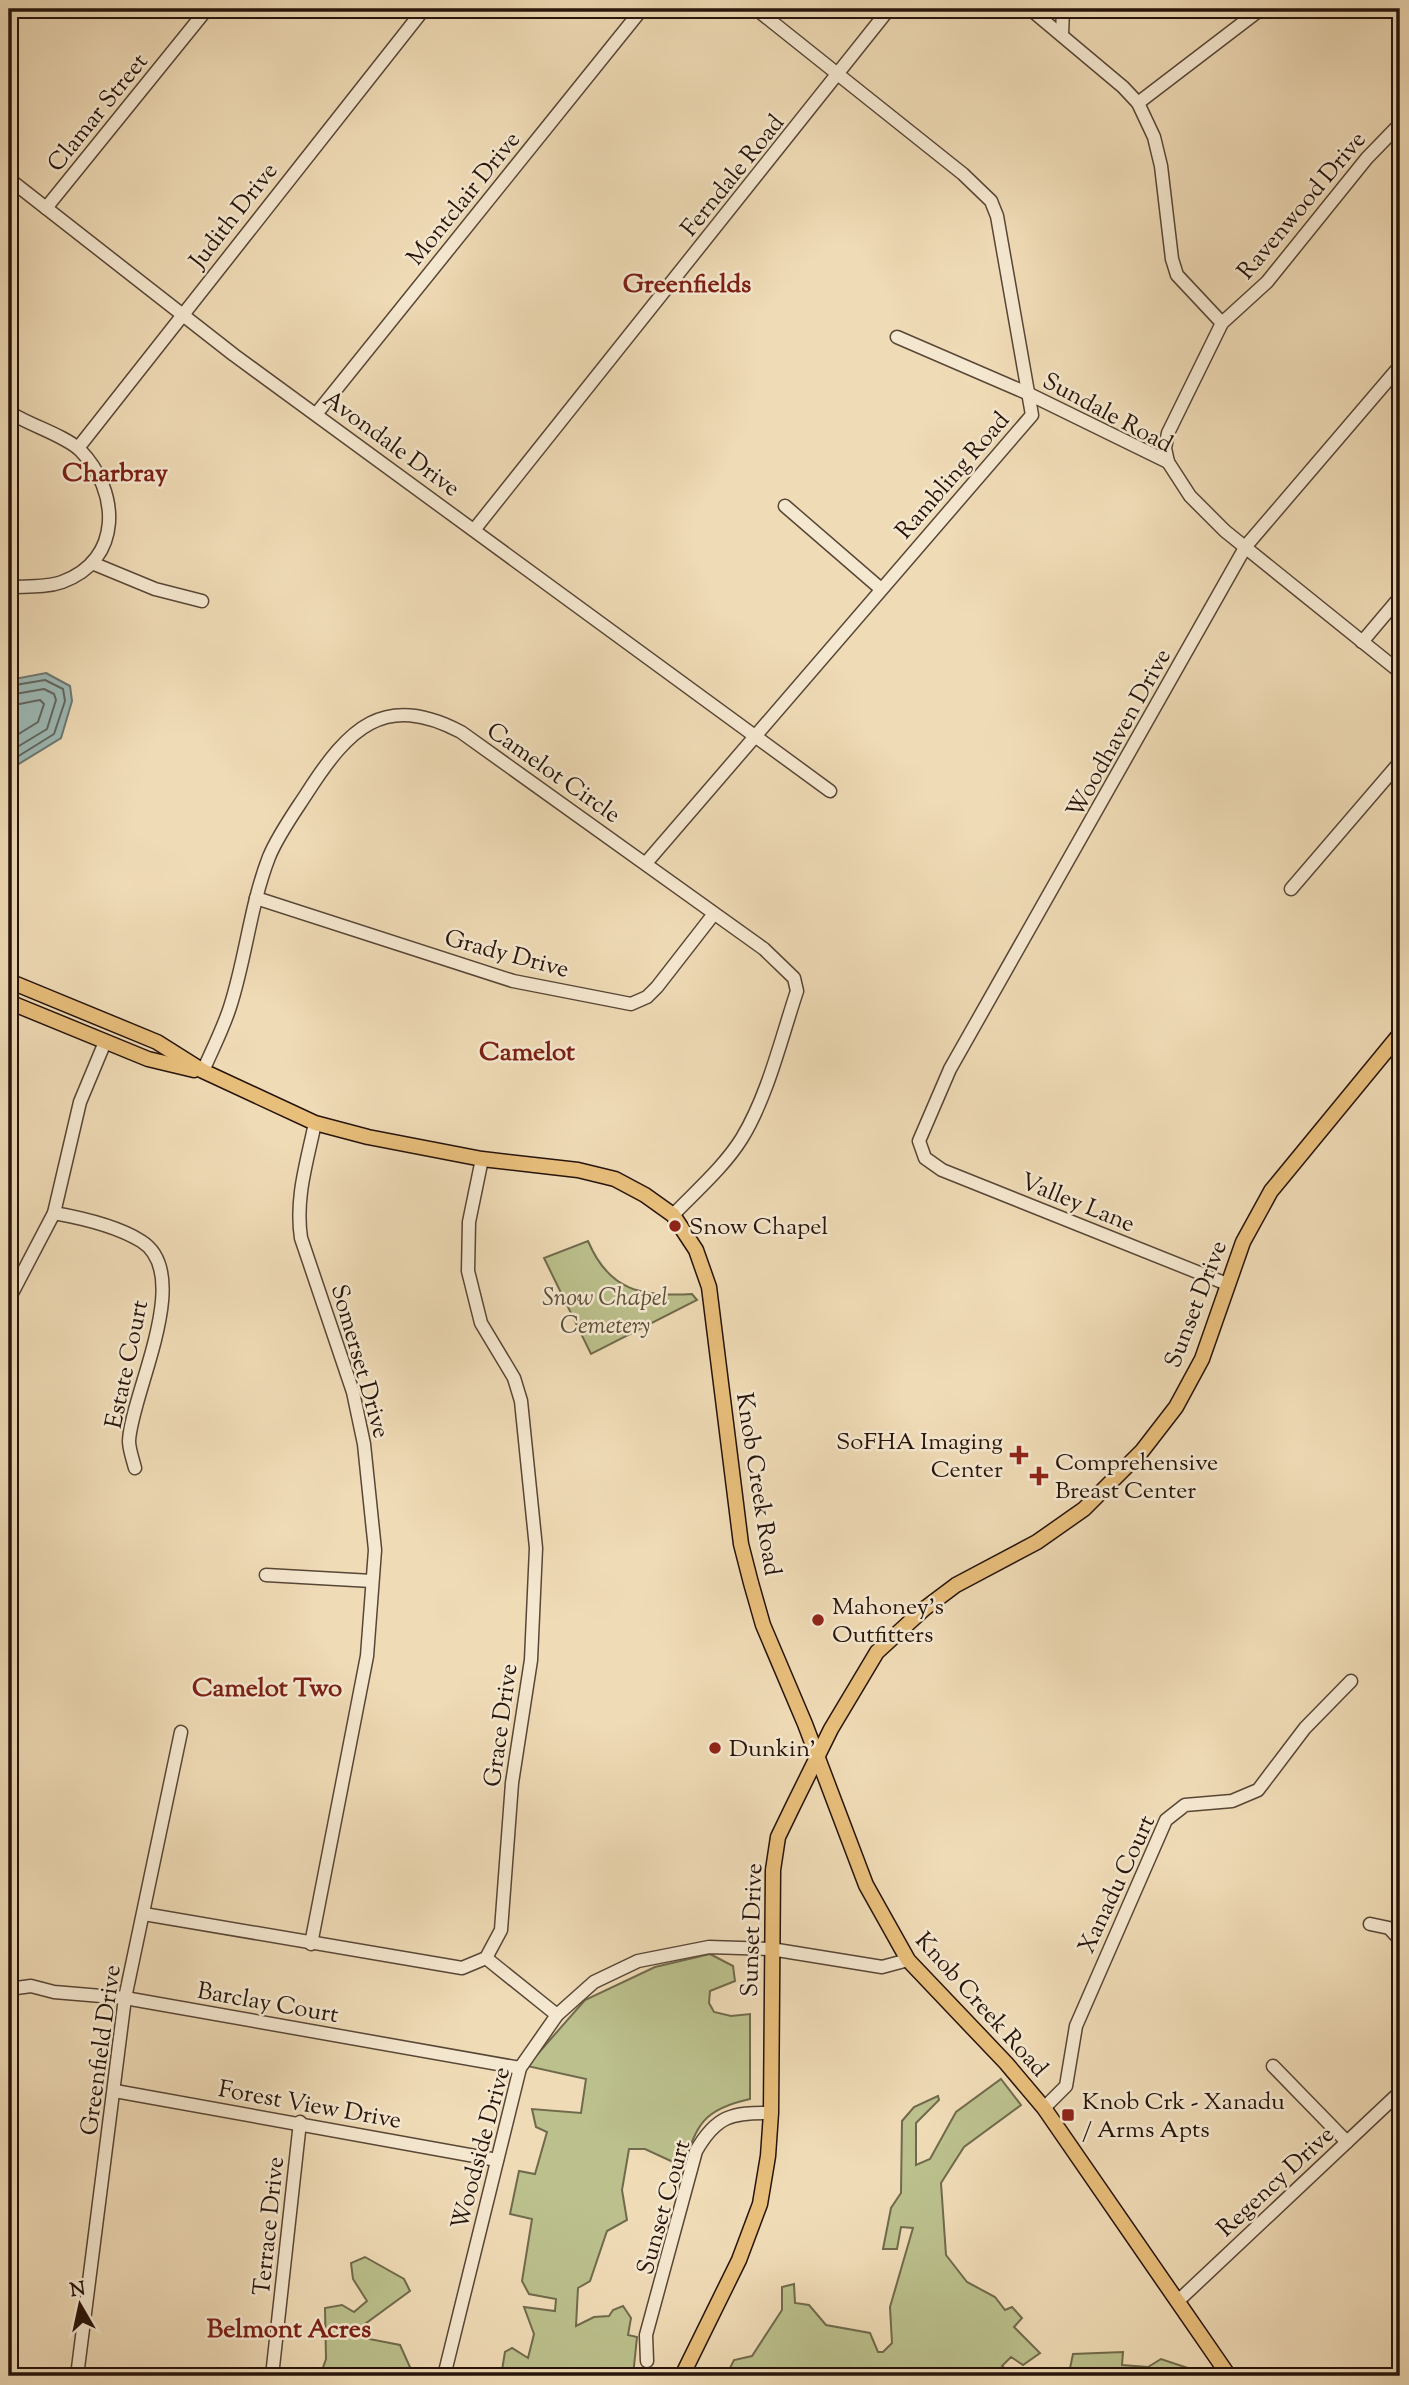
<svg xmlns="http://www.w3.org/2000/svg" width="1409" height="2385" font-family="'Sorts Mill Goudy',serif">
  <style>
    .green { fill: #bbc08c; stroke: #706a4c; stroke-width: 2 }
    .water { fill: #9cb9b5; stroke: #6d7771; stroke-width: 2 }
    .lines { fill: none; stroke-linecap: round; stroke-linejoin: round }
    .shore { stroke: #616660; stroke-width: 2 }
    .minor-casing { stroke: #584636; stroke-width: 15 }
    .major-casing { stroke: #26140b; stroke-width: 17 }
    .minor { stroke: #f5e8d0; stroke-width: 12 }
    .major { stroke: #e8be7b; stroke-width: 14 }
    .poi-dot { fill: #8f2418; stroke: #f5e8d0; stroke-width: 2.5 }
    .labels { text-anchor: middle; stroke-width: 5; stroke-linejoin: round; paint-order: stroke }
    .street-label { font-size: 24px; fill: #26140b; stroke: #f5e8d0 }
    .poi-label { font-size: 24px; fill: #26140b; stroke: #f5e8d0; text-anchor: start }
    .park-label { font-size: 24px; font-style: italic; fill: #5a5038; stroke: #f5e8d0 }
    .neighbourhood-label { font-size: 26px; font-weight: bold; fill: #7a1f14; stroke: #f5e8d0 }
  </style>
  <rect width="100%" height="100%" fill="#efdbb6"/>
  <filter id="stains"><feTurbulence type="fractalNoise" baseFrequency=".00286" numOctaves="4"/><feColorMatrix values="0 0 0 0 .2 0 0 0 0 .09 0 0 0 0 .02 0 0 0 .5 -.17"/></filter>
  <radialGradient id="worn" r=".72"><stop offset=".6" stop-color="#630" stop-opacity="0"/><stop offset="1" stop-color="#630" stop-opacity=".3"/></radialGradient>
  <g class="green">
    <path d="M588,1241C609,1291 642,1297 692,1294L697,1300L591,1354L544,1258Z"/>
    <path d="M710,1954L733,1966L735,1981L710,1991L709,2003L714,2012L731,2016L750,2014V2099C704,2109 696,2124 684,2167L645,2149H629L622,2190L627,2220L607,2231L590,2281L578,2288L576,2326L594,2317L609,2316L613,2310L623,2306L631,2318L628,2335L637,2337L633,2376H501L505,2352L512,2348L528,2358L534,2334L524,2307L555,2311L556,2299L529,2294L522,2281L532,2219L510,2214L519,2171L535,2174L547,2132L536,2127L532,2109L581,2113L586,2079L527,2066L585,2000L655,1967Z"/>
    <polygon points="1001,2079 1021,2105 964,2147 941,2183 946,2255 967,2282 995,2297 1005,2310 1012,2307 1022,2318 1014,2327 1040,2353 1023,2365 1011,2357 1002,2366 1011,2374 1069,2373 1073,2354 1123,2352 1122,2365 1148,2367 1161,2359 1212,2376 965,2376 960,2374 726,2376 734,2360 752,2356 782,2310 782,2287 794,2284 795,2303 809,2305 826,2325 870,2333 878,2352 883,2352 892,2343 890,2307 913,2228 901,2227 897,2249 883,2249 891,2208 901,2193 902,2121 914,2107 938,2096 939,2100 916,2123 916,2165 930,2159 956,2112"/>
    <polygon points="365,2257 404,2279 410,2291 365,2324 369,2339 400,2345 414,2376 320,2376 326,2359 325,2308 342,2305 354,2312 367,2301 353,2279 351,2263"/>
  </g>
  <polygon class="water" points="46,673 70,686 72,701 61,738 9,770 9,680"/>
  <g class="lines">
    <g class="shore">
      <polyline points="9,686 45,680 63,689 65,701 54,734 9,762"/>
      <polyline points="9,695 44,689 54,694 56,700 47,729 9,752"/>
      <polyline points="9,706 40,700 44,704 38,722 9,740"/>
    </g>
    <defs>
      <g id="minor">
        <polyline points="1030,9 1123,87 1138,103 1154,137 1161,166 1172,259 1177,275 1222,323"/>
        <polyline points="1062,35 1063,9"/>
        <polyline points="1138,103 1261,9"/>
        <polyline points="9,179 234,355 830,791"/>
        <polyline points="46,208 207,9"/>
        <polyline points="897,337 1029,394 1168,462 1190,496 1225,531 1400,672"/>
        <path d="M9,412C29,425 64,435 80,450C120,491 123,560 62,582C45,588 26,586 9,587"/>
        <polyline points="317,413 642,9"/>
        <polyline points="78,448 424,9"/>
        <polyline points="1168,462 1165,448 1168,433 1222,323 1267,282 1367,158 1400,124"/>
        <polyline points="785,506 881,589"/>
        <polyline points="474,530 889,9"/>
        <polyline points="92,563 155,589 202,601"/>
        <polyline points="1362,642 1400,597"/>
        <polyline points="646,863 1032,415 997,216 991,201 963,174 756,9"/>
        <polyline points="1291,889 1400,762"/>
        <polyline points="256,898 513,981 631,1004 647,997 657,987 713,915"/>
        <path d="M203,1071C212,1050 223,1029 230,1007C246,958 250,906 269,857C278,835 294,813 307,793C348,729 384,691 461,732L764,949L794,978L797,991C781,1039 768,1095 742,1138C724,1167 696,1191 673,1215"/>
        <path d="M54,1213C82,1218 117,1226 141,1241C195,1274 131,1394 129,1441C129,1449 133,1460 135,1468"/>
        <polyline points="1227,1284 942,1170 925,1158 919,1141 950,1069 1246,546 1400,366"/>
        <polyline points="9,1299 54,1213 80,1102 105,1042"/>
        <polyline points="266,1575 372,1581"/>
        <polyline points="144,1914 462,1968 486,1958 501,1930 512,1783 531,1660 536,1548 521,1401 514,1378 481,1323 468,1271 469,1222 482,1159"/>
        <polyline points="1370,1924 1389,1928 1400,1940"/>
        <path d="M311,1944L367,1656L375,1550L364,1444L353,1392L301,1238C295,1198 307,1162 315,1123"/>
        <polyline points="486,1958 557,2015"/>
        <polyline points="9,1989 31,1986 54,1992 125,1998 520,2068"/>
        <polyline points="1273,2066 1347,2142"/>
        <polyline points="115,2091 497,2160"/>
        <polyline points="1044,2108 1066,2086 1076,2026 1166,1820 1185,1805 1232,1801 1258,1790 1305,1728 1351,1681"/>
        <polyline points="1178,2301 1400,2092"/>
        <path d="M647,2361L646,2335L696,2151C716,2116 732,2112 771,2113"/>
        <polyline points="77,2376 125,1998 181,1732"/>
        <polyline points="272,2376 300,2122"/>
        <polyline points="444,2376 520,2068 557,2015 594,1982 638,1961 709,1947 771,1949 882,1967 908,1960"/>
      </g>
      <g id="major">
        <polyline points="9,981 157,1042 203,1071 315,1123 368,1137 482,1159 578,1170 615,1179 645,1195 673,1215 696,1250 709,1287 741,1544 751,1583 763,1625 805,1724 866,1885 908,1960 1006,2063 1044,2108 1229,2376"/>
        <polyline points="9,1002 148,1059 194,1070"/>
        <polyline points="682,2376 739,2260 760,2204 768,2156 771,2113 773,1870 778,1837 792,1808 831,1729 877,1652 924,1609 956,1585 1037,1542 1084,1509 1142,1451 1176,1407 1202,1359 1243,1242 1271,1191 1400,1034"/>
      </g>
    </defs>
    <use href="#minor" class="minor-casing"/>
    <use href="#major" class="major-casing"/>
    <use href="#minor" class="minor"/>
    <use href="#major" class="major"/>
  </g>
  <g class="poi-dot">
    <circle cx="675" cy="1226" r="7"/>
    <path d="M1015.5 1444.5h7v7h7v7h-7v7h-7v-7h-7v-7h7z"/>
    <path d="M1035.5 1465.5h7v7h7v7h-7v7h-7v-7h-7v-7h7z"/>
    <circle cx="818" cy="1620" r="7"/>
    <circle cx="715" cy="1748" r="7"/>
    <rect x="1061" y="2108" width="14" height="14" rx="3.5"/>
  </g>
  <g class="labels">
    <g class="street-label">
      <text transform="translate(97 112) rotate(-51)" y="8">Clamar Street</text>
      <text transform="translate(732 175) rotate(-51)" y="8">Ferndale Road</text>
      <text transform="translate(463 198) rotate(-51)" y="8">Montclair Drive</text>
      <text transform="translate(1301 205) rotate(-50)" y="8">Ravenwood Drive</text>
      <text transform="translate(233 215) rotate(-52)" y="8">Judith Drive</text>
      <text transform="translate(1108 412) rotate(28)" y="8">Sundale Road</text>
      <text transform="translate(392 443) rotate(36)" y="8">Avondale Drive</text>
      <text transform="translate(952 475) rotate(-49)" y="8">Rambling Road</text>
      <text transform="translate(1118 733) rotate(-61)" y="8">Woodhaven Drive</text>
      <text transform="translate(554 772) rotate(35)" y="8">Camelot Circle</text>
      <text transform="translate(507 953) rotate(15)" y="8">Grady Drive</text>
      <text transform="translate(1078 1202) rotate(22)" y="8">Valley Lane</text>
      <text transform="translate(1195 1304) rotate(-69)" y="8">Sunset Drive</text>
      <text transform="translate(361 1361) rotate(74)" y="8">Somerset Drive</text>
      <text transform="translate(126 1364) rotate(-78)" y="8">Estate Court</text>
      <text transform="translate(759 1484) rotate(81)" y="8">Knob Creek Road</text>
      <text transform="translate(500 1725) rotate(-82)" y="8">Grace Drive</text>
      <text transform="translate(1116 1884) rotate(-65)" y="8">Xanadu Court</text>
      <text transform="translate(751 1930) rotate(-88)" y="8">Sunset Drive</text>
      <text transform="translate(268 2002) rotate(10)" y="8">Barclay Court</text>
      <text transform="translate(982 2004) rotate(48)" y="8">Knob Creek Road</text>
      <text transform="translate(100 2050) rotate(-82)" y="8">Greenfield Drive</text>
      <text transform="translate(310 2104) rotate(10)" y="8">Forest View Drive</text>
      <text transform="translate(480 2148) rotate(-75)" y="8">Woodside Drive</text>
      <text transform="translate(1275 2181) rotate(-43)" y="8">Regency Drive</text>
      <text transform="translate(663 2207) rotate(-74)" y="8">Sunset Court</text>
      <text transform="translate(268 2226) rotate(-84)" y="8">Terrace Drive</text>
    </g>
    <g class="poi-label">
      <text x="689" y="1234">Snow Chapel</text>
      <text x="1003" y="1449" text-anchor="end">SoFHA Imaging<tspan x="1003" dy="28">Center</tspan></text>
      <text x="1055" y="1470">Comprehensive<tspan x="1055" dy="28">Breast Center</tspan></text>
      <text x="832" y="1614">Mahoney's<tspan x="832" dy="28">Outfitters</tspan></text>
      <text x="729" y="1756">Dunkin'</text>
      <text x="1082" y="2109">Knob Crk - Xanadu<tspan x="1082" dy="28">/ Arms Apts</tspan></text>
    </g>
    <g class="park-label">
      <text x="605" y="1305">Snow Chapel<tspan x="605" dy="28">Cemetery</tspan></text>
    </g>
    <g class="neighbourhood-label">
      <text x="687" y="292">Greenfields</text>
      <text x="115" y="481">Charbray</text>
      <text x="527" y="1060">Camelot</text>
      <text x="267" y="1696">Camelot Two</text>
      <text x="289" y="2337">Belmont Acres</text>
    </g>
  </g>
  <rect width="1409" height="2385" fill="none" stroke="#efdbb6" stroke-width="35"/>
  <rect x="10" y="10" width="1388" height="2364" fill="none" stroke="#26140b" stroke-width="3.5"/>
  <rect x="18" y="18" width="1374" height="2350" fill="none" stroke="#26140b" stroke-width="2"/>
  <g transform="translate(80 2305) rotate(351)" stroke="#f5e8d0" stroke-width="5" paint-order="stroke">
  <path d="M0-5L12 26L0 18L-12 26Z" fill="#26140b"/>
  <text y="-10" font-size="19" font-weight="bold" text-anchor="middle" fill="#26140b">N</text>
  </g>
  <rect width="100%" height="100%" filter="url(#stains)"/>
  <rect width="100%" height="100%" fill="url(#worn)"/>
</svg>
